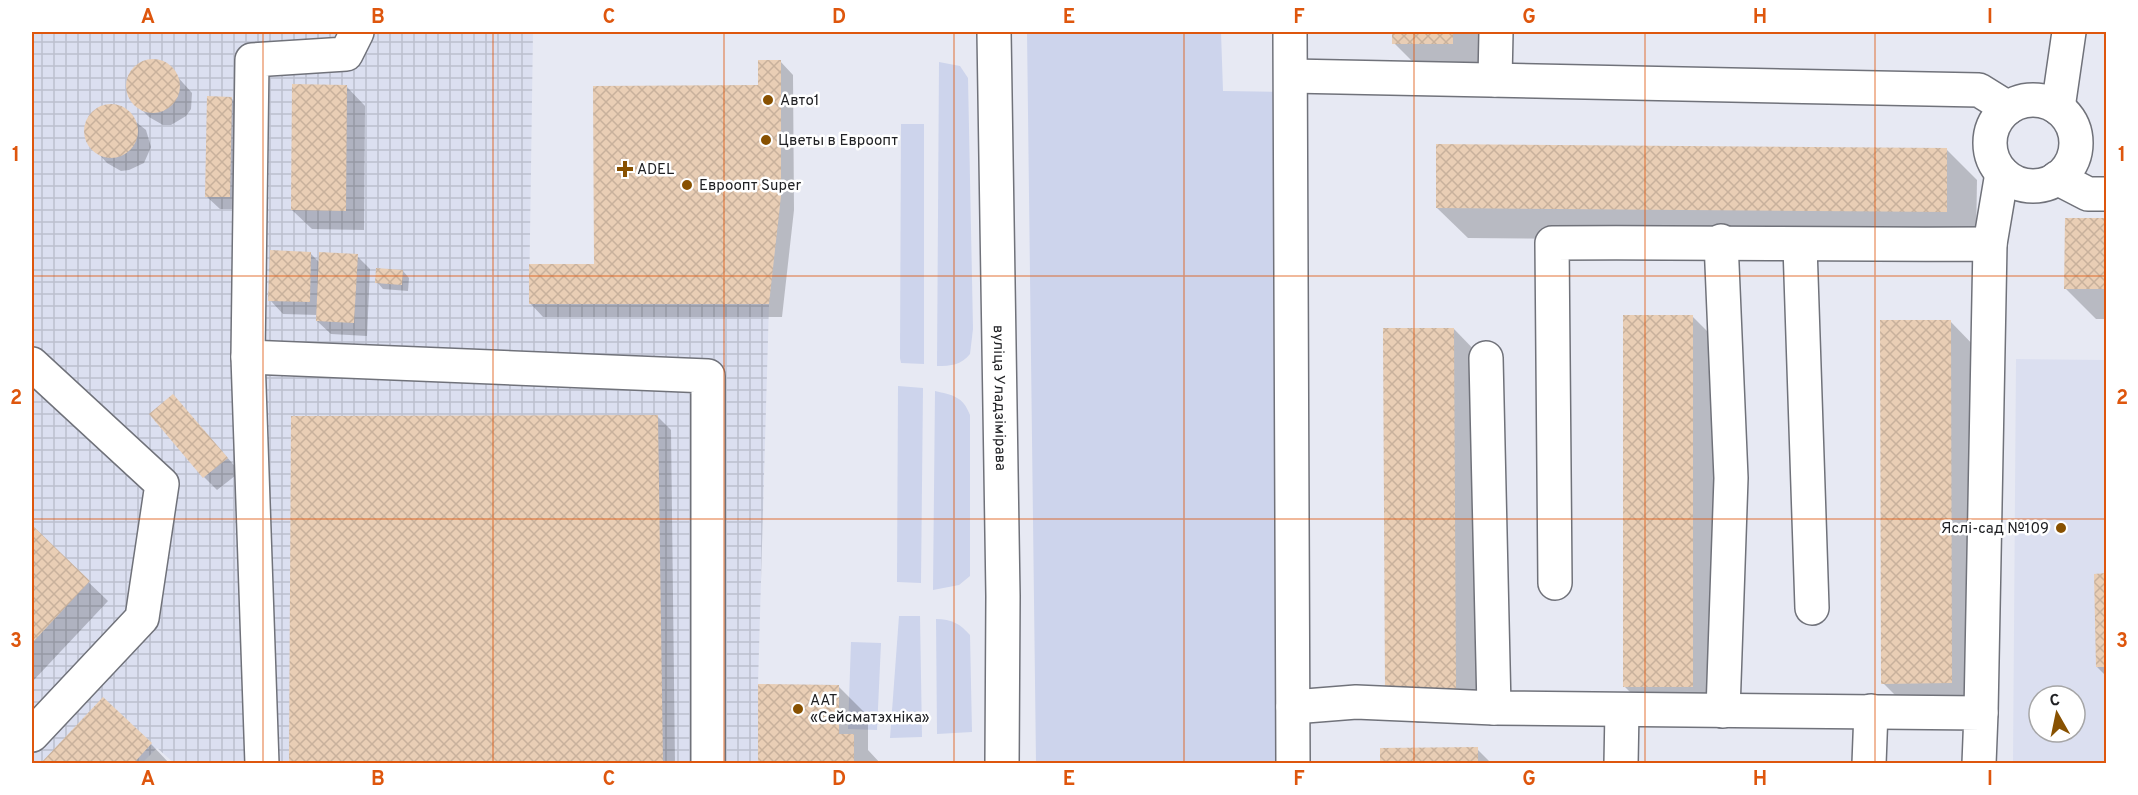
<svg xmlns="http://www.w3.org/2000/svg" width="2138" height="795" font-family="Overpass,sans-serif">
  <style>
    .built { fill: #dbdff0; fill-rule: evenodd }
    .industrial { fill: url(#industrial-grid) }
    .grass { fill: #cdd4ec }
    .shadow { fill: #0003 }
    .building { fill: url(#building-cross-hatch) }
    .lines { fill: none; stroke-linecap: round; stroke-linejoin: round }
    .minor-casing { stroke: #70727a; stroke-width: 36 }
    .major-casing { stroke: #70727a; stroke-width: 36 }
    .minor { stroke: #fff; stroke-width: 33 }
    .major { stroke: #fff; stroke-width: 33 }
    .grid { fill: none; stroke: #de560d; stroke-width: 1.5; stroke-opacity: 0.55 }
    .poi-dot { fill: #885101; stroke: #fff; stroke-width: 2 }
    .labels { text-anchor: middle; stroke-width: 5; stroke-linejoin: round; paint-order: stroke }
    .poi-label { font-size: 15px; fill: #202124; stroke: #fff; text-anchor: start }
    .street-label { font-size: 15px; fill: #202124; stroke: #fff }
    .neatline { fill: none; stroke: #de560d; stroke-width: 2 }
    .grid-label { font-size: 20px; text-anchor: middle; font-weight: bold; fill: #de560d }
  </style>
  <defs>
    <pattern id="industrial-grid" width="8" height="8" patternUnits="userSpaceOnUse" patternTransform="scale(1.5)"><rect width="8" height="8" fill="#dbdff0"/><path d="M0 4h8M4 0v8" fill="none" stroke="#bcbfce"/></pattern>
    <pattern id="building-cross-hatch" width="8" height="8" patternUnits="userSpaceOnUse" patternTransform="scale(1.5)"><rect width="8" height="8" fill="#e9ceb5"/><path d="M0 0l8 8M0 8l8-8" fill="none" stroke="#c8b19c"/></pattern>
  </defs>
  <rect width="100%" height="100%" fill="#e7e9f3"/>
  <path class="built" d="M2016,359L2106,360V763L2013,764ZM2039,696H2075V732H2039Z"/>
  <polygon class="industrial" points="32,32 533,32 529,304 769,304 758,684 839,685 839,734 854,734 854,763 175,764 157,748 142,763 32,763"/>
  <g class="grass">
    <polygon points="1027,32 1221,32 1223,91 1280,92 1280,763 1036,763"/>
    <path d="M939,62L960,66L968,78L973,329L970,354C961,365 951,366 937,366Z"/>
    <polygon points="901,124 924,124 924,364 901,363 900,358"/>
    <polygon points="898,386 923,388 921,583 897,582"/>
    <path d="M935,391C952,395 963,396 970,415V576L959,585L933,590Z"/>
    <polygon points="899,616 920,616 922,737 890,738"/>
    <path d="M936,619C952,619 960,624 970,635L972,732L937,734Z"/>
    <polygon points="851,642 881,643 877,730 848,729"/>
  </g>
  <g class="shadow">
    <polygon points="1394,32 1483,32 1483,73 1424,73 1394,43"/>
    <polygon points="150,60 167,65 192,93 191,109 186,116 171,125 163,125 149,117 135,103 128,89 131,74 135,68"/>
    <polygon points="780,61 793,75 794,210 782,317 543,317 530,303 595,265"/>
    <polygon points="346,86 365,106 364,230 312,229 292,210"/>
    <polygon points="231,98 245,112 243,209 220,209 206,196"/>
    <polygon points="117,107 146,130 151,147 144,163 129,170 121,171 107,163 88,142 86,127 94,113 100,108"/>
    <polygon points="1947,150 1977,180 1976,242 1468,238 1437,208"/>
    <polygon points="2066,219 2106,219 2106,319 2096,319 2065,288"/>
    <polygon points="310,253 320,263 357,256 370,269 367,336 331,334 317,321 318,315 283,314 270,300"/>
    <polygon points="403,271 409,278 408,291 383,289 377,282"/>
    <polygon points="1693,317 1723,347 1722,717 1654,716 1624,686"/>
    <polygon points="1950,321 1980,352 1982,713 1913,713 1883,683"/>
    <polygon points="1454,329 1484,360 1486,722 1417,723 1387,693"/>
    <polygon points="173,396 240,472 217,490 204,477"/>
    <polygon points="658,417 671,430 675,764 290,764"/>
    <polygon points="32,528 108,601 32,682"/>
    <polygon points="2096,575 2106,575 2106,676 2097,667"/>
    <polygon points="838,686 868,716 868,750 881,764 759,764"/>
    <polygon points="151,744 170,764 42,764"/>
    <polygon points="1477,749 1492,764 1382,764"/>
  </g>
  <g class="building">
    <rect x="1392" y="32" width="61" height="12"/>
    <circle cx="153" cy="86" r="27"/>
    <polygon points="758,60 781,60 781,196 769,304 529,304 529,264 594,264 593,86 758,85"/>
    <polygon points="292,84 347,85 346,211 291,210"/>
    <polygon points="207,96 232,97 230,197 205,197"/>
    <circle cx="111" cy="131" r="27"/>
    <polygon points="1436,144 1947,148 1947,212 1436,208"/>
    <polygon points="2065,218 2106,218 2106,289 2064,289"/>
    <polygon points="270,250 311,252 310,302 268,301"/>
    <polygon points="319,252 358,254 354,323 316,321"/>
    <polygon points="376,268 403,270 402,285 375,283"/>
    <rect x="1623" y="315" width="70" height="372"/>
    <polygon points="1880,320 1951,320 1952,683 1881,684"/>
    <polygon points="1383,328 1454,328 1456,693 1385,693"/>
    <polygon points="173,394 228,458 203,478 149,414"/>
    <polygon points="658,415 663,764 289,764 291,416"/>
    <polygon points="32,525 90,581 32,643"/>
    <polygon points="2106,573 2106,667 2096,667 2094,574"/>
    <polygon points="758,684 839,685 839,734 854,734 854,764 758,764"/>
    <polygon points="103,697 152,743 133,764 40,764"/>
    <polygon points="1478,747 1478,764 1380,764 1380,748"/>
  </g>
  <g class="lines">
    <defs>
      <g id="minor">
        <polyline points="1290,32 1293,764"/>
        <polyline points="1291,76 1979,90 2008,108"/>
        <polyline points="1495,80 1496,32"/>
        <circle cx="2033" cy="143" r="43"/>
        <polyline points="2058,108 2069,32"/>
        <polyline points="2057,178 2088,194 2106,194"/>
        <polyline points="1721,241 1731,478 1723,711"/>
        <polyline points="1990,244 2002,173"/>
        <polyline points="1800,246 1812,608"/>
        <polyline points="248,357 708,376 708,764"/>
        <polyline points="1486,358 1494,708"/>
        <polyline points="32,364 162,484 142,618 32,735"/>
        <path d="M1555,583L1552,243C1698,242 1844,245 1990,244L1981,713"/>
        <polyline points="1293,707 1356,702 1494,708 1981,713 1979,764"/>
        <polyline points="262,764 248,357 252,60 346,54 357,32"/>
        <polyline points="1621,764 1622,710"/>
        <polyline points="1869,764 1871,711"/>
      </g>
      <g id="major">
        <path id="s1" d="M994,32L1003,596L1002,764"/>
      </g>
    </defs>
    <use href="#minor" class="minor-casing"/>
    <use href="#major" class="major-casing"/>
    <use href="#minor" class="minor"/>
    <use href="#major" class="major"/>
  </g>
  <path class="grid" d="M263,32V764M493,32V764M724,32V764M954,32V764M1184,32V764M1414,32V764M1645,32V764M1875,32V764M32,276H2106M32,519H2106"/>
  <g class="poi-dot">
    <circle cx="768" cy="100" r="6"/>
    <circle cx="766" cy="140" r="6"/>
    <path d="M622 160h6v6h6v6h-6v6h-6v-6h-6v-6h6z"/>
    <circle cx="687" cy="185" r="6"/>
    <circle cx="2061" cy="528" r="6"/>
    <circle cx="798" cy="709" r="6"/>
  </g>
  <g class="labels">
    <g class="poi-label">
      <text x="780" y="105">Авто1</text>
      <text x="778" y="145">Цветы в Евроопт</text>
      <text x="637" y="174">ADEL</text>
      <text x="699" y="190">Евроопт Super</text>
      <text x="2049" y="533" text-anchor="end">Яслі-сад №109</text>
      <text x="810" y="705">ААТ<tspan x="810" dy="17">«Сейсматэхніка»</tspan></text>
    </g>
    <g class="street-label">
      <text dy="5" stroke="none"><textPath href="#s1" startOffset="366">вуліца Уладзімірава</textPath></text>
    </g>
  </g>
  <rect width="2138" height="795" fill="none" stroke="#ffffff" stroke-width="66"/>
  <g transform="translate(2057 714) rotate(351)"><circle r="28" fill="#ffffff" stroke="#a6a6a7" stroke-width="1.5"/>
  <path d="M0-4.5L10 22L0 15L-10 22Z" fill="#885101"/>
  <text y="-9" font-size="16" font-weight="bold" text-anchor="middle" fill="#202124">С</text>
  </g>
  <rect x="33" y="33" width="2072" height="729" class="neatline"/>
  <g class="grid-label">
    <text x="148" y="23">A</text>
    <text x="378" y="23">B</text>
    <text x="609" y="23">C</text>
    <text x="839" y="23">D</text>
    <text x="1069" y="23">E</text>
    <text x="1299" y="23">F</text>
    <text x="1529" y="23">G</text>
    <text x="1760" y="23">H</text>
    <text x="1990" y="23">I</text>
    <text x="16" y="161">1</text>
    <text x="2122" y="161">1</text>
    <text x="16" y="404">2</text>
    <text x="2122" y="404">2</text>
    <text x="16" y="647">3</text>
    <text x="2122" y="647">3</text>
    <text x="148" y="785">A</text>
    <text x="378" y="785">B</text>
    <text x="609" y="785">C</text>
    <text x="839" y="785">D</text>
    <text x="1069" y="785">E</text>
    <text x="1299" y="785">F</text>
    <text x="1529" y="785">G</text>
    <text x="1760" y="785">H</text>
    <text x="1990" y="785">I</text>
  </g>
</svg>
